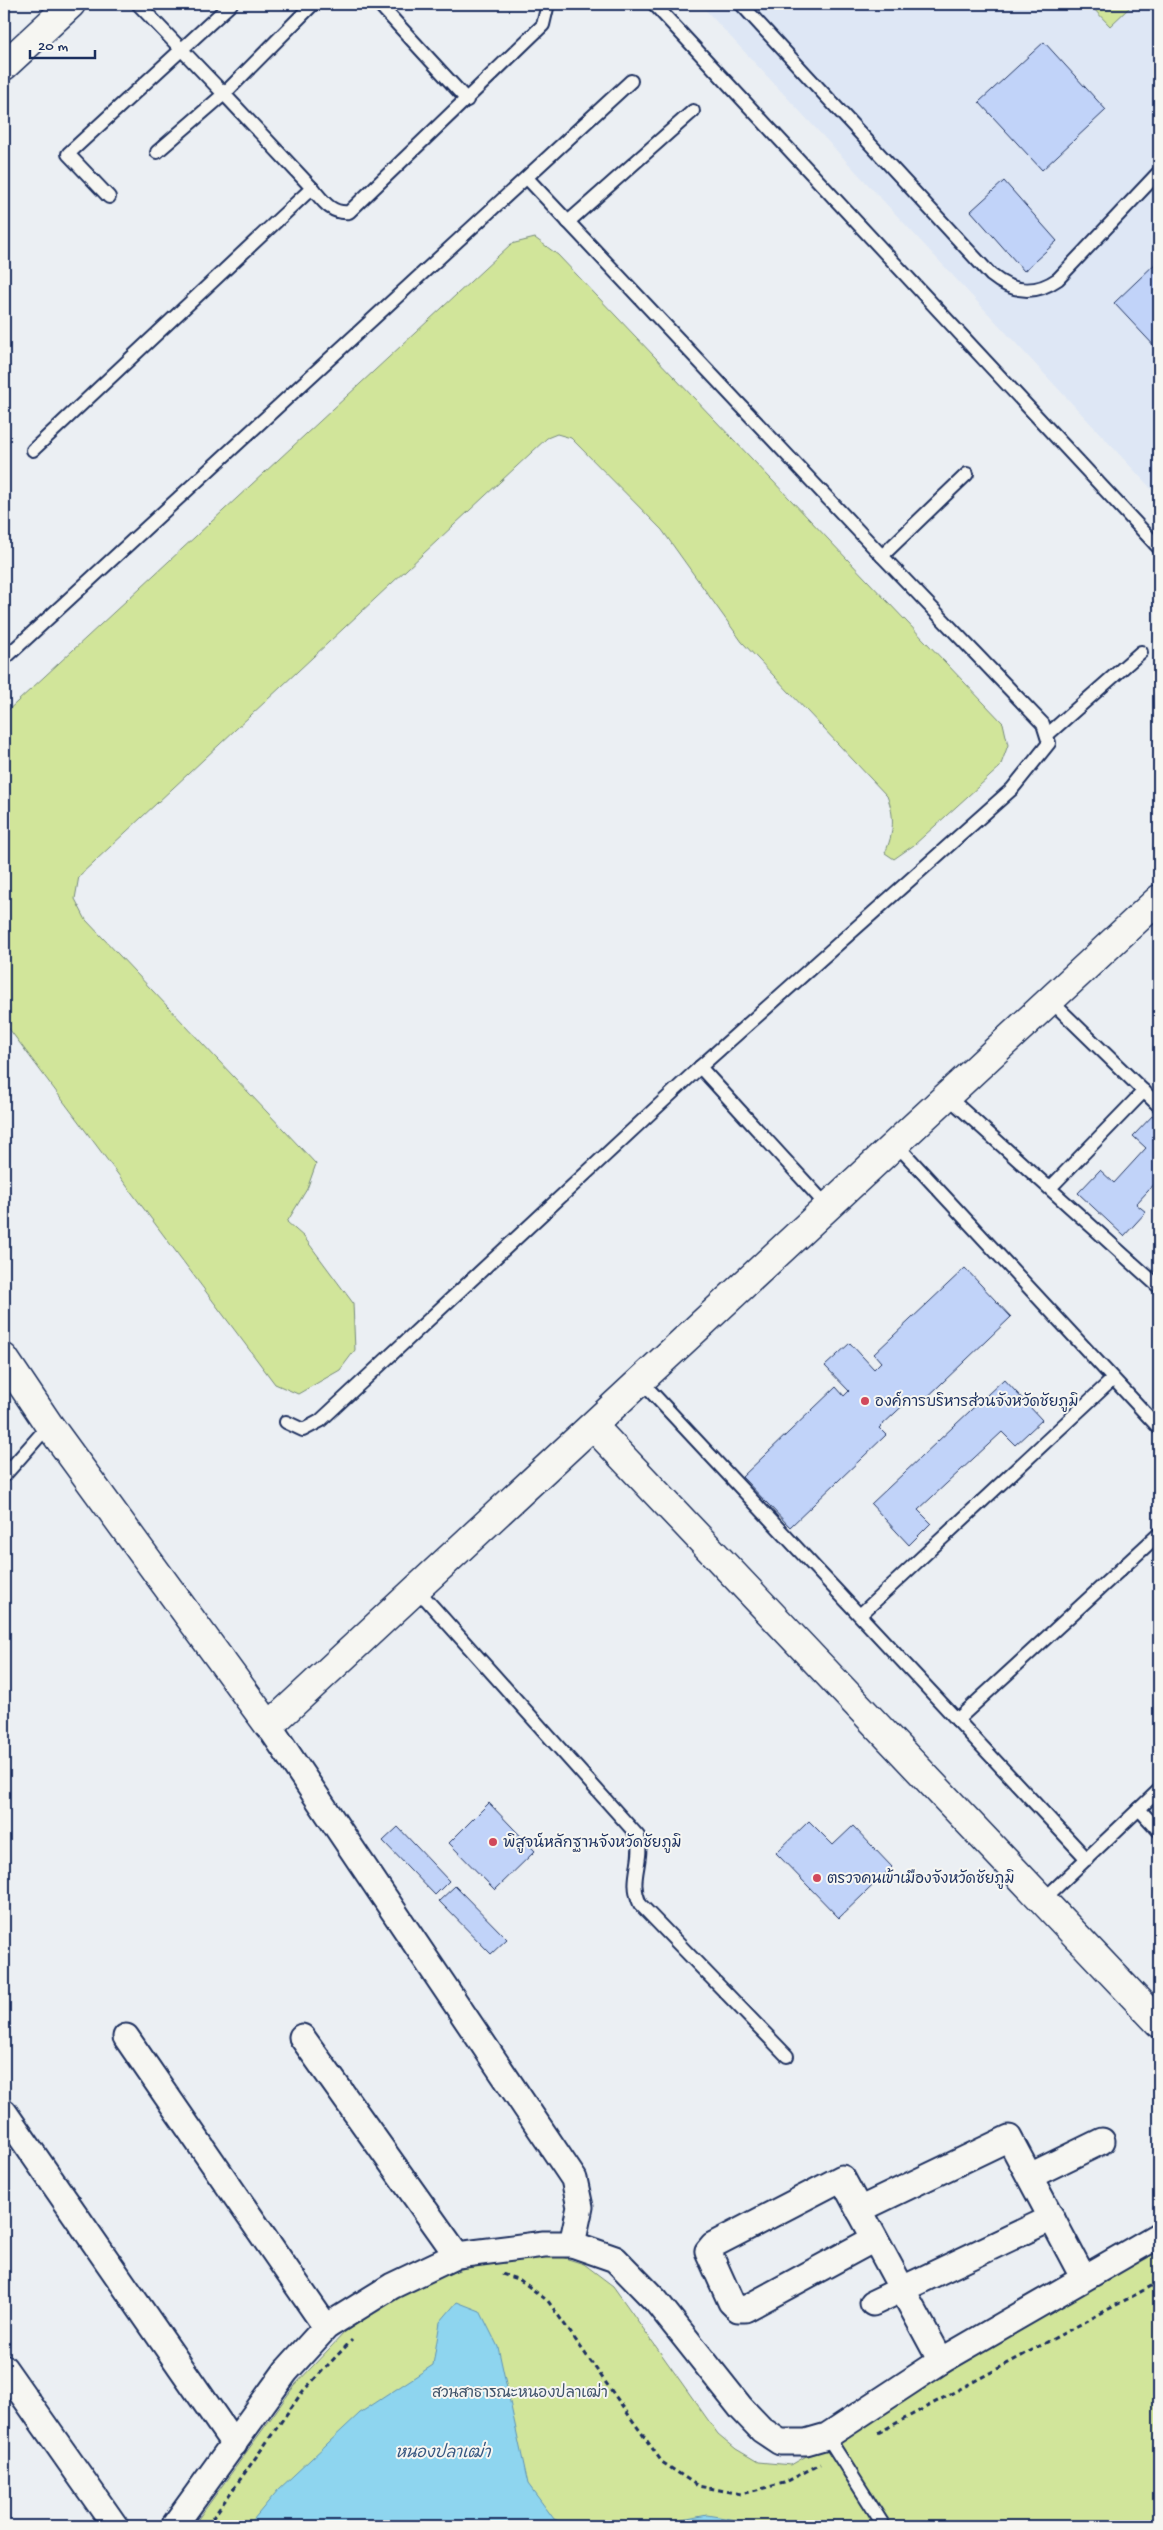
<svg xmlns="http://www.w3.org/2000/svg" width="1163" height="2530" font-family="'Gochi Hand','Playpen Sans Thai',sans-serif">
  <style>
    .built { fill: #dee7f5 }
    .green { fill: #d1e59a; stroke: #768a7c }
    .water { fill: #8ed5ef; stroke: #6093b5 }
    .building { fill: #c1d3f9; stroke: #1b2f5e }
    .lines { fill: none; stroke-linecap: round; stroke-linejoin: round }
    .service-casing { stroke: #1b2f5e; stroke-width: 16 }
    .minor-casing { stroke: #1b2f5e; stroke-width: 29 }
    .tertiary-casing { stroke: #1b2f5e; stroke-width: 31 }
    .path { stroke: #1b2f5e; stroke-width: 3; stroke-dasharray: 5 4; stroke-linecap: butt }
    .service { stroke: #f6f6f2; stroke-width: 12 }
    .minor { stroke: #f6f6f2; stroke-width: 25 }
    .tertiary { stroke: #f6f6f2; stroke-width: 28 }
    .poi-dot { fill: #d1495b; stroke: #f6f6f2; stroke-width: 2 }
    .labels { text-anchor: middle; stroke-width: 4; stroke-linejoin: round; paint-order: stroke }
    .poi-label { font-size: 15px; fill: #1b2f5e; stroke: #f6f6f2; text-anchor: start }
    .park-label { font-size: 15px; fill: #3f536a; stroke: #f6f6f2 }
    .water-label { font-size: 16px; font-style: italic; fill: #385882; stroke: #f6f6f2 }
  </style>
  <rect width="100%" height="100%" fill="#ebeff3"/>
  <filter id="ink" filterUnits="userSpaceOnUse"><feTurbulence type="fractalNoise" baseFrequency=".02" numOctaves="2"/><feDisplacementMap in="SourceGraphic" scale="10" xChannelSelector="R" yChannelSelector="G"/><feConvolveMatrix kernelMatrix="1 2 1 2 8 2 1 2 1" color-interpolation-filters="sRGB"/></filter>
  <g filter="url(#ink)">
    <polygon class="built" points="700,4 1159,4 1159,497"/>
    <g class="green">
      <polygon points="1089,4 1127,4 1130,7 1110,26"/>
      <path d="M535,238L558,255L1003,723L1008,745L1000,767L914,845L894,859L885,853C894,833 895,816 887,796L742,642L662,530L571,438L557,434L547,438L79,876L75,899L86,920L316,1164L307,1189L287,1222L304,1237L353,1303L355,1350L340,1370L298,1394L275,1384L4,1022V714L511,244Z"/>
      <polygon points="1159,2249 1159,2526 193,2526 295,2385 345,2332 414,2286 488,2260 555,2255 584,2264 613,2286 718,2434 736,2449 758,2462 791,2465"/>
    </g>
    <g class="water">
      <polygon points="457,2302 480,2311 498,2347 528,2484 554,2519 569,2526 248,2526 278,2490 360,2413 433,2365 440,2322"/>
      <polygon points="707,2515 766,2525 770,2526 652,2526"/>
    </g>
    <g class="building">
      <polygon points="1044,42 1106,110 1042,170 979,102"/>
      <polygon points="1004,181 1057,241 1024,271 971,211"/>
      <polygon points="1159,260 1159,351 1114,303"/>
      <polygon points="1156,1112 1159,1115 1159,1179 1136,1204 1146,1212 1124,1236 1078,1193 1100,1170 1114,1183 1146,1148 1133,1136"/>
      <polygon points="965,1268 1011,1317 919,1405 912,1397 879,1428 886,1435 790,1527 742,1477 836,1387 844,1396 849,1391 825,1366 850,1343 874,1369 881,1362 874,1354"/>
      <polygon points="1004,1379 1042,1420 1015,1445 1002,1432 918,1510 931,1523 909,1545 871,1504"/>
      <polygon points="489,1803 535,1851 495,1890 449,1843"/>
      <polygon points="809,1821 833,1845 853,1826 892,1867 839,1918 776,1853"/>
      <polygon points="398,1827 449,1881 435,1895 383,1841"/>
      <polygon points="455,1886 507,1939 491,1954 439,1901"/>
    </g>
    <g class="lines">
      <defs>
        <g id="service">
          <polyline points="138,4 224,94 313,4"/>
          <polyline points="379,4 467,100"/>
          <polyline points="654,4 1159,548"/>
          <path d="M741,4L991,275C1013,293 1035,295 1058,279L1159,172"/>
          <path d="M312,188C323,201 331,214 349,212L543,25L547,8L544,4"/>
          <polyline points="109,197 68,154 231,4"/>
          <polyline points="568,222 693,111"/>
          <polyline points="33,450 312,188 224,94 157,152"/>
          <polyline points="882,556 967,474"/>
          <polyline points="4,659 631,81"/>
          <polyline points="1047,735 1141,652"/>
          <polyline points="1050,1000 1159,1106"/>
          <polyline points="700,1067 828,1207"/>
          <polyline points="947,1096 1159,1287"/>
          <polyline points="896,1144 1159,1428"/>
          <polyline points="1050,1188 1144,1091"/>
          <polyline points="641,1381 1087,1859"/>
          <polyline points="286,1422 303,1430 320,1421 700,1067 1012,789 1049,743 1043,724 882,556 527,178"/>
          <polyline points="4,1476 49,1425"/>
          <path d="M417,1589L638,1836C644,1863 628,1878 640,1904L787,2056"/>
          <polyline points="860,1615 1113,1379"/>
          <polyline points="957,1720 1159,1534"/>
          <polyline points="1139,1809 1159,1831"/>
          <polyline points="1043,1900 1159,1790"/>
          <polyline points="827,2436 884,2526"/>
        </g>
        <g id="minor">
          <polyline points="269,1726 574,2179 580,2207 572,2244"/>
          <polyline points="126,2037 326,2327"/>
          <polyline points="302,2037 457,2255"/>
          <polyline points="4,2112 234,2444"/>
          <polyline points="1030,2176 1102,2141"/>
          <polyline points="859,2210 1009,2138 1083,2277"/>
          <polyline points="874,2239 745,2309 738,2309 731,2302 708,2251 713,2245 842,2178 941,2361"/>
          <polyline points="873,2303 1052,2218"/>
          <polyline points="4,2368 115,2526"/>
          <polyline points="174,2526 286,2371 326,2327 392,2286 457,2255 544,2244 572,2244 615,2259 656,2301 741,2408 762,2430 780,2442 806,2442 827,2436 941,2361 1159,2235"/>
        </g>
        <g id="tertiary">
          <polyline points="4,66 71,4"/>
          <polyline points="4,1358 49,1425 269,1726 1159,899"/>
          <polyline points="593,1426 1159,2023"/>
        </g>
      </defs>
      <use href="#service" class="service-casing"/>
      <use href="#minor" class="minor-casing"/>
      <use href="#tertiary" class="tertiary-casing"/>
      <g class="path">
        <polyline points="502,2274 520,2280 548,2301 662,2462 698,2486 741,2494 784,2483 820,2464"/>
        <polyline points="878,2433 1159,2282"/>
        <polyline points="207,2526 303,2391 352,2340"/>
      </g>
      <use href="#service" class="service"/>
      <use href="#minor" class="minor"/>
      <use href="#tertiary" class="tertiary"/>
    </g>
  </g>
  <g class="poi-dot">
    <circle cx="865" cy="1401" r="5"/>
    <circle cx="493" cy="1842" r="5"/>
    <circle cx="817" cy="1878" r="5"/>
  </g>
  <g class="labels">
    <g class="poi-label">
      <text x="875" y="1406">องค์การบริหารส่วนจังหวัดชัยภูมิ</text>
      <text x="503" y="1847">พิสูจน์หลักฐานจังหวัดชัยภูมิ</text>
      <text x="827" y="1883">ตรวจคนเข้าเมืองจังหวัดชัยภูมิ</text>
    </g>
    <g class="park-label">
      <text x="520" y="2397">สวนสาธารณะหนองปลาเฒ่า</text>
    </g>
    <g class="water-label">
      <text x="443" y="2457">หนองปลาเฒ่า</text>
    </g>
  </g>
  <rect width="1163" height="2530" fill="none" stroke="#f6f6f2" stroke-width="20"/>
  <rect x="10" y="10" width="1143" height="2510" fill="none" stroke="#1b2f5e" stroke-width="2" filter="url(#ink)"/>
  <path d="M30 50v8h65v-8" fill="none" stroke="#1b2f5e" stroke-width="2.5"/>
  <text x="38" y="50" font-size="15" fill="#1b2f5e" stroke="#f6f6f2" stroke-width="4" paint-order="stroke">20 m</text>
</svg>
